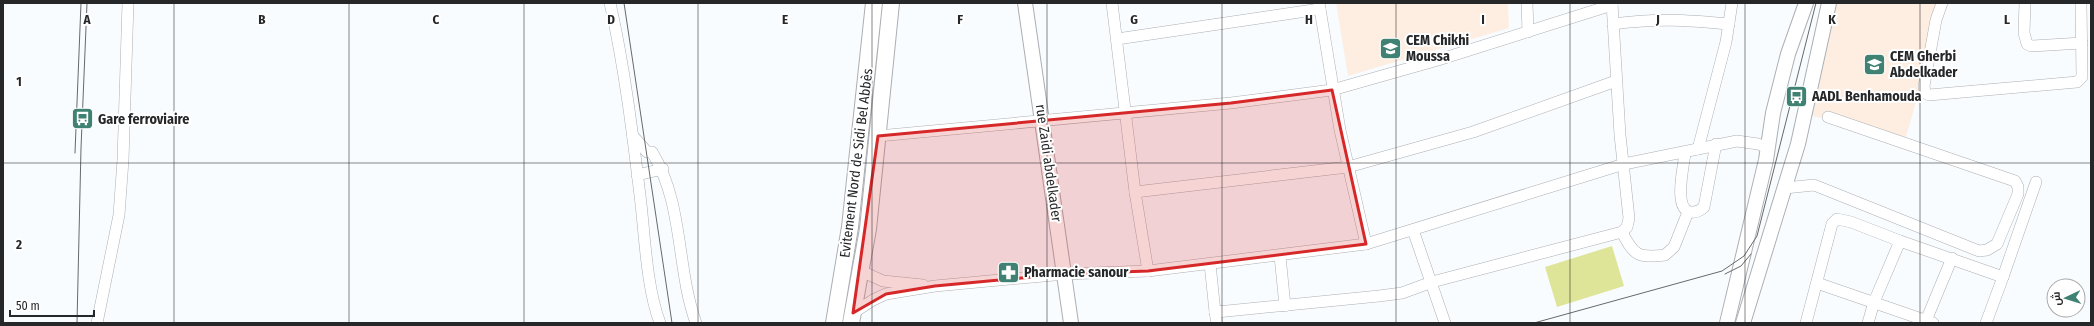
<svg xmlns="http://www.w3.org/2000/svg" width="2094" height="326" font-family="'Fira Sans Condensed',Cairo,sans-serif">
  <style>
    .education { fill: #feeee2 }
    .green { fill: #dfe598 }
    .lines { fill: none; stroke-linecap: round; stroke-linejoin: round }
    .minor-casing { stroke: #acafb3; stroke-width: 12 }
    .major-casing { stroke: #acafb3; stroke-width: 16 }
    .highway-casing { stroke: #acafb3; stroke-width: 18 }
    .minor { stroke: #fff; stroke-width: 11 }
    .major { stroke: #fff; stroke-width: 14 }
    .highway { stroke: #fff; stroke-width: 16 }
    .tram { stroke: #67696b; stroke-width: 1 }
    .marked { fill: #d62828; fill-opacity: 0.2; stroke: #d62828; stroke-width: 3; stroke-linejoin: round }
    .grid { fill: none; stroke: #262729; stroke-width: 1; stroke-opacity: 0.55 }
    .labels { text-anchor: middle; stroke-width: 4; stroke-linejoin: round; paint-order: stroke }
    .poi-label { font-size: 14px; font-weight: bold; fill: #262729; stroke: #fff; text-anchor: start }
    .street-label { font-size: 14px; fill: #262729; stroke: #fff }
    .grid-label { font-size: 13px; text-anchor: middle; font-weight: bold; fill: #262729; stroke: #fff; stroke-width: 4; stroke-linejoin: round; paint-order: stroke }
  </style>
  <rect width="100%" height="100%" fill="#f9fcff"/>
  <g class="education">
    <polygon points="1336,3 1508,3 1509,28 1348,76"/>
    <polygon points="1835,3 1944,3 1906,137 1808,115"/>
  </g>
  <polygon class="green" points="1612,246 1624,286 1557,307 1545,267"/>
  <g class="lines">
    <defs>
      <g id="minor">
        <path d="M610,3C625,69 633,137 641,204C645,240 647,289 660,323"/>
        <polyline points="1112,3 1135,192 1148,271"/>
        <polyline points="1319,3 1340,130 1366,244"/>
        <polyline points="1527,3 1528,32"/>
        <polyline points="1942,3 1936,20 1924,86 1925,93 1929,95 2077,82 2082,77 2081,3"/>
        <polyline points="2025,3 2024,33 2027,44 2031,46 2082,43"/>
        <path d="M1613,24C1656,18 1686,20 1729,24"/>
        <polyline points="1117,39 1320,9"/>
        <path d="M633,136L647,152H652C684,204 676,267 696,323"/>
        <polyline points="878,136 1231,103 1332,90 1438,60 1612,5"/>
        <polyline points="1698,149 1726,42 1732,3"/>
        <path d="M1685,153C1684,165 1673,208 1690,212C1696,213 1700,211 1704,207L1716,144"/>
        <polyline points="637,175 663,169"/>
        <polyline points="1785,188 1814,185 1979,251 1987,250 1997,244 2018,194 2018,187 2015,181 1828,117"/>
        <polyline points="1135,192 1348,167 1473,132 1616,81"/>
        <polyline points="1413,230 1445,323"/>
        <path d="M1622,232C1634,256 1638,258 1665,255L1674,247L1688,212"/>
        <polyline points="1280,256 1285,306"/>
        <polyline points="1210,264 1215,312 1227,311 1379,296 1402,293 1432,282 1622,232 1627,227 1629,218 1620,135 1612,3"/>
        <polyline points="861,271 883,281 923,285"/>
        <polyline points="2003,277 2036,182"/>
        <polyline points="1817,283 1933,323"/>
        <polyline points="1215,312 1217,323"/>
        <polyline points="853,313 873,300 886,294 935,286 1065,274 1148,271 1366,244 1624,164 1737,141 1758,144 1768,148"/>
        <polyline points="97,323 119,215 123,160 128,3"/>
        <polyline points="1806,323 1832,224 1837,219 1851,222 1900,241 2003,277 1986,323"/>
        <polyline points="1868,323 1874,302 1900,241"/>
        <polyline points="1925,323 1952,258"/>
      </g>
      <g id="major">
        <polyline points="1025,3 1071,323"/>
        <polyline points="1727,323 1766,160 1773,113 1788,54 1806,3"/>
        <polyline points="1743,323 1798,144 1829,3"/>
      </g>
      <g id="highway">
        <polyline points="834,323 850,227 874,3"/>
        <polyline points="851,323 868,229 891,3"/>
      </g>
    </defs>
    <use href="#minor" class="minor-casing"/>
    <use href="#major" class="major-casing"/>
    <use href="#highway" class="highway-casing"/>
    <use href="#minor" class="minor"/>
    <use href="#major" class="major"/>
    <use href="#highway" class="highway"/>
    <g class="tram">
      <polyline points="624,3 672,323"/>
      <polyline points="75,153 81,3"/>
      <polyline points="1725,274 1741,266 1751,254"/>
      <polyline points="77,323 81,148 87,3"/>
      <polyline points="1534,323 1722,271 1744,256 1757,236 1816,3"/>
    </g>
  </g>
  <path class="marked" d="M1332,90L1366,244L1148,271L1065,274L935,286L886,294L853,313L878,136L1231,103Z"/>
  <path class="grid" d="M174,3V323M349,3V323M524,3V323M698,3V323M872,3V323M1047,3V323M1222,3V323M1396,3V323M1570,3V323M1745,3V323M1920,3V323M3,163H2091"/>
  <defs>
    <symbol id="school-square" viewBox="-11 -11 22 22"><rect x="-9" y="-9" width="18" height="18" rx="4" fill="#3f8172" stroke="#fff"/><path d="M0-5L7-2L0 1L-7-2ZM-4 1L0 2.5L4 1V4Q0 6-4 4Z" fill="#fff"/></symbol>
    <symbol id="bus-square" viewBox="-11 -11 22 22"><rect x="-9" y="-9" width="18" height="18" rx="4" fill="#3f8172" stroke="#fff"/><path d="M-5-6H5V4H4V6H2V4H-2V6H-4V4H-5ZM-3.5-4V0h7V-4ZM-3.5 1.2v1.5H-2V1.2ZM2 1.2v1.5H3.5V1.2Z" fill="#fff"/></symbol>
    <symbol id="pharmacy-square" viewBox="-11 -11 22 22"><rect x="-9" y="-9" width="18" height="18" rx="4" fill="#3f8172" stroke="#fff"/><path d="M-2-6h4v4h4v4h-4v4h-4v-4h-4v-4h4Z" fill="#fff"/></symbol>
  </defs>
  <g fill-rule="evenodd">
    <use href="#school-square" x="1378" y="36" width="25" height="25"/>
    <use href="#school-square" x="1862" y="52" width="25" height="25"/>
    <use href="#bus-square" x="1784" y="84" width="25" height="25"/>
    <use href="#bus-square" x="70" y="106" width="25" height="25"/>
    <use href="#pharmacy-square" x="996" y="260" width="25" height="25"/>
  </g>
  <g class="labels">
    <g class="poi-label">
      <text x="1406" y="45">CEM Chikhi<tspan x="1406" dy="16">Moussa</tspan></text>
      <text x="1890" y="61">CEM Gherbi<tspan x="1890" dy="16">Abdelkader</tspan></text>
      <text x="1812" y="101">AADL Benhamouda</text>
      <text x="98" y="124">Gare ferroviaire</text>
      <text x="1024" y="277">Pharmacie sanour</text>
    </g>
    <g class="street-label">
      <text transform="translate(856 163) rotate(-83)" y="5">Evitement Nord de Sidi Bel Abbès</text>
      <text transform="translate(1049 163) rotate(82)" y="5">rue Zaidi abdelkader</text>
    </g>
  </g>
  <g class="grid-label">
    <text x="87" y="24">A</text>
    <text x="262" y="24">B</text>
    <text x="436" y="24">C</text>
    <text x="611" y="24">D</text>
    <text x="785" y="24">E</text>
    <text x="960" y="24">F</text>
    <text x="1134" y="24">G</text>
    <text x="1309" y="24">H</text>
    <text x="1483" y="24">I</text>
    <text x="1658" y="24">J</text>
    <text x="1832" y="24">K</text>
    <text x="2007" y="24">L</text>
    <text x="19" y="86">1</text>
    <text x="19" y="249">2</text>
  </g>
  <rect width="2094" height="326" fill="none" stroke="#262729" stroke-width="8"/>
  <g transform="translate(2066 298) rotate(266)"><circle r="19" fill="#ffffff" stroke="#a8a9a9"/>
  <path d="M0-3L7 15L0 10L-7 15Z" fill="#3f8172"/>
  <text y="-6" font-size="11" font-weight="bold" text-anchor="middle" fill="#262729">ش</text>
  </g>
  <path d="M10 310v6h84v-6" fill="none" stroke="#262729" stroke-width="2"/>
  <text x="16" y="310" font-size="12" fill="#262729" stroke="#ffffff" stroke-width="3" paint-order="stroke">50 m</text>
</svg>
